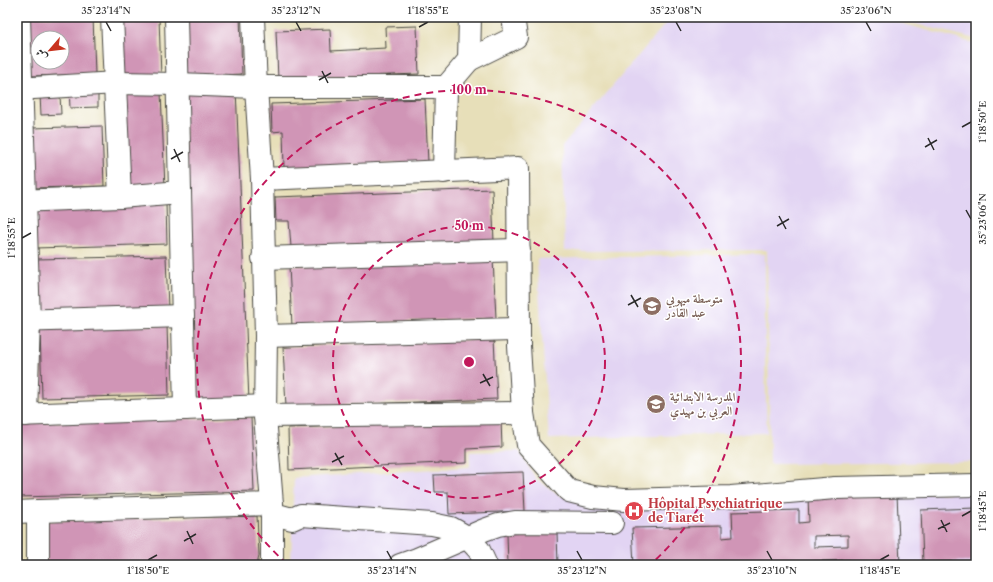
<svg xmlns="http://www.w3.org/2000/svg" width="993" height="582" font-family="'Libre Caslon Text',Amiri,serif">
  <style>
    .built { fill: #e2d4f3 }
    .building { fill: #d095b6; fill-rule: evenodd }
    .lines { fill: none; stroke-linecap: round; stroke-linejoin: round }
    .minor-casing { stroke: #474640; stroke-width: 24 }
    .minor { stroke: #fff; stroke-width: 22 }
    .ticks { fill: none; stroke: #2b2b2b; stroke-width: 1.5 }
    .ring { fill: none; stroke: #c2185b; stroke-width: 2; stroke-dasharray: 7 5 }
    .labels { text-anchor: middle; stroke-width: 3; stroke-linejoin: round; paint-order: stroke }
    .education-label { font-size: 12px; font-weight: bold; fill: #785e54; stroke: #fff; text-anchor: start }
    .health-label { font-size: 12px; font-weight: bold; fill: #be3a42; stroke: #fff; text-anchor: start }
    .centre { fill: #c2185b; stroke: #fff; stroke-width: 2 }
    .ring-label { font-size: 12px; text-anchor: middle; font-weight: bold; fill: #c2185b; stroke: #fff; stroke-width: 3; stroke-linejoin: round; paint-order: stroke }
    .neatline { fill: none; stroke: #2b2b2b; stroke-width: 1.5 }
    .ticks-label { font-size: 10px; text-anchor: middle; fill: #2b2b2b }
  </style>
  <rect width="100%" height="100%" fill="#fff"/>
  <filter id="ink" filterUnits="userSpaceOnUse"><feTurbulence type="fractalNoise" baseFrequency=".025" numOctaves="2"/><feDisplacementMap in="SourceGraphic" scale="8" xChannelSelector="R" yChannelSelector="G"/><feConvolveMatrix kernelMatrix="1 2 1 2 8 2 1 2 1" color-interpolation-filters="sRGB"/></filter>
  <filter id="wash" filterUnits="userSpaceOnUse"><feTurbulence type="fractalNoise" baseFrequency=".012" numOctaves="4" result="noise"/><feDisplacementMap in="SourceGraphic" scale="16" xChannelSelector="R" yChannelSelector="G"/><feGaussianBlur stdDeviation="0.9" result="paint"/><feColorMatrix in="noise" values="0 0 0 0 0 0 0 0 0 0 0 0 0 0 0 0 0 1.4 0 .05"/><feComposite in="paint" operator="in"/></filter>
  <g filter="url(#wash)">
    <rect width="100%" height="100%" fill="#e7dfb9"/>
    <g class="built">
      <polygon points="671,17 879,17 976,44 976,462 770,464 767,250 565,251 562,146"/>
      <polygon points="890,17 976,17 976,39 891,18"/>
      <polygon points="765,254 765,371 767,433 549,439 537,259"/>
      <polygon points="519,451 536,479 561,496 976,493 976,565 291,565 294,478 470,467 470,452"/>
    </g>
    <g id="blocks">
      <g class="building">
        <path d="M28,17H93L95,74L30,76ZM38,38H62V62H38Z"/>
        <polygon points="120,17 159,17 161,77 123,78"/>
        <polygon points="181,17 240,17 242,74 183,77"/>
        <polygon points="964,17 976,17 976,21"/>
        <polygon points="417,26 419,74 278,79 276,31 330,29 331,51 386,48 385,27"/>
        <polygon points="98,86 98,107 70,108 69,87"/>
        <polygon points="236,88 249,401 196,402 183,90"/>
        <polygon points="161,92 165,188 127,189 123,94"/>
        <polygon points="40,95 60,95 61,114 41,115"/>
        <polygon points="425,99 428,162 284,168 283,131 272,132 271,104"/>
        <polygon points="102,126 104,186 34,188 32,128"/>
        <polygon points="492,189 494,243 291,247 289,221 276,221 275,197"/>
        <polygon points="166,202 167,244 35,248 34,206"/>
        <polygon points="166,256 168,309 38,312 37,259"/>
        <polygon points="493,259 496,318 292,326 289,266"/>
        <polygon points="167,325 169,395 42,398 40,328"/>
        <polygon points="494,339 497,399 286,407 283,347"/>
        <polygon points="251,417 254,491 19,497 17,423"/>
        <polygon points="501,420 502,447 467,449 467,463 442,464 442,463 289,470 288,428"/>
        <polygon points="523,472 525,511 449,514 448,492 435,492 434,475"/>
        <path d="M897,494L900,565H850V560L748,564L749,565H634L632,528L722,526V538L733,537L732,512L799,510V523L809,522L808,496ZM848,535V546L814,547V536Z"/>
        <polygon points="976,508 976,561 923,563 921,510"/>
        <polygon points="257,516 259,556 257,565 47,565 43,521"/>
        <polygon points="557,532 558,565 508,565 507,534"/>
      </g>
    </g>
  </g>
  <g filter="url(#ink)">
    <use href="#blocks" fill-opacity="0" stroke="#474640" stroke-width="1"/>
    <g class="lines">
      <defs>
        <g id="minor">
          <polyline points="19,17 29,321 26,415"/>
          <polyline points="112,17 120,197"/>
          <polyline points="176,17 185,409"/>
          <polyline points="253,17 256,87 262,179 266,336 265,416 272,504 272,565"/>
          <polyline points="469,60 516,37 513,17"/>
          <polyline points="17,89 116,83 178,84 256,87 446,87 469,60 470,17"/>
          <polyline points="444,172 446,87"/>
          <polyline points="262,179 518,168 519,329 519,346 523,413 528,445 569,491 593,497 624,500 731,497 835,488 976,485"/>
          <polyline points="17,201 120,197 180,192"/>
          <polyline points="263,258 519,250"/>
          <polyline points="17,321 183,316"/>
          <polyline points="266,336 519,329"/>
          <polyline points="17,415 265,406"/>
          <polyline points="265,416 523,413"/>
          <polyline points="17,512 38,511 272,504"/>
          <polyline points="271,513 292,519 301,515 432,524 451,528 467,537 479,550 486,565"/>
          <polyline points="38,565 38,511"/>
          <polyline points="400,565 417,559 484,530 498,525 515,522 612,523"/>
        </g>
      </defs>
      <use href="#minor" class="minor-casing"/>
      <use href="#minor" class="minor"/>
    </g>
  </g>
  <path class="ticks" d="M106,22L111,31M296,22L301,31M676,22L681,31M866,22L871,31M419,27L428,22M322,71L328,83M319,80L331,73M962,127L971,122M928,138L934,150M925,147L937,140M174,149L180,162M171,159L183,152M966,210L971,219M779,216L786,229M777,226L789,219M22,238L31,233M631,295L638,307M628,305L641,298M483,374L490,386M480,383L493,377M335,453L342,465M332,462L344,456M962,516L971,511M941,520L947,532M938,529L950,523M187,531L193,544M184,541L196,534M387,551L392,560M577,551L582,560M767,551L772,560M148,560L157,555M880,560L889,555"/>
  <g class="ring">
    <circle cx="469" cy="362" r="136"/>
    <path d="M287 564A272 272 0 1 1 651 564"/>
  </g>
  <defs>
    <symbol id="school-disc" viewBox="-11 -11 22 22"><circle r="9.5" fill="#8d6e63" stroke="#fff"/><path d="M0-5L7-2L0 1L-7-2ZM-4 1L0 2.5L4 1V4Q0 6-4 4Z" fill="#fff"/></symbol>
    <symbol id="hospital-disc" viewBox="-11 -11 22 22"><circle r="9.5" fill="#e0444e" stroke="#fff"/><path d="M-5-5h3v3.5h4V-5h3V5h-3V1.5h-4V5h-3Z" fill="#fff"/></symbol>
  </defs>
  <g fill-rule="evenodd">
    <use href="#school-disc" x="641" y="295" width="22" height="22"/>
    <use href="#school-disc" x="645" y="393" width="22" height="22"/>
    <use href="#hospital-disc" x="623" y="500" width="22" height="22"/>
  </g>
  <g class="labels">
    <g class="education-label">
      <text x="666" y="303">متوسطة ميهوبي<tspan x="666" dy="14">عبد القادر</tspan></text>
      <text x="670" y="401">المدرسة الابتدائية<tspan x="670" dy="14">العربي بن مهيدي</tspan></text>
    </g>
    <g class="health-label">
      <text x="648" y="508">Hôpital Psychiatrique<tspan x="648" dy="14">de Tiaret</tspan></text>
    </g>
  </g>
  <circle cx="469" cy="362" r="6" class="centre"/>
  <g class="ring-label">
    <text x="469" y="94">100 m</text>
    <text x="469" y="230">50 m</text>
  </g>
  <rect width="993" height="582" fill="none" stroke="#fff" stroke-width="44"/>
  <g transform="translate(50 50) rotate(242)"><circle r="19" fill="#ffffff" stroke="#aaaaaa"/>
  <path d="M0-3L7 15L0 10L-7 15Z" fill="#c8321e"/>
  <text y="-6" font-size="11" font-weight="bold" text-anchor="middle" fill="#2b2b2b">ش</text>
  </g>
  <rect x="22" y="22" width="949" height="538" class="neatline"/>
  <g class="ticks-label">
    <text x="106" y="14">35°23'14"N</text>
    <text x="296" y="14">35°23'12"N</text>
    <text x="428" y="14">1°18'55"E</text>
    <text x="676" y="14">35°23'08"N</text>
    <text x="866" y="14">35°23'06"N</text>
    <text transform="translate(982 122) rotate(-90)" y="4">1°18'50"E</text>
    <text transform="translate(982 219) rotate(-90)" y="4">35°23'06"N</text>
    <text transform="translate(11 238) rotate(-90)" y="4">1°18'55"E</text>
    <text transform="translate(982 511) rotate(-90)" y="4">1°18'45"E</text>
    <text x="148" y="574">1°18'50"E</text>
    <text x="392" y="574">35°23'14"N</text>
    <text x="582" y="574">35°23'12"N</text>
    <text x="772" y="574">35°23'10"N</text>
    <text x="880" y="574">1°18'45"E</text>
  </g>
</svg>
